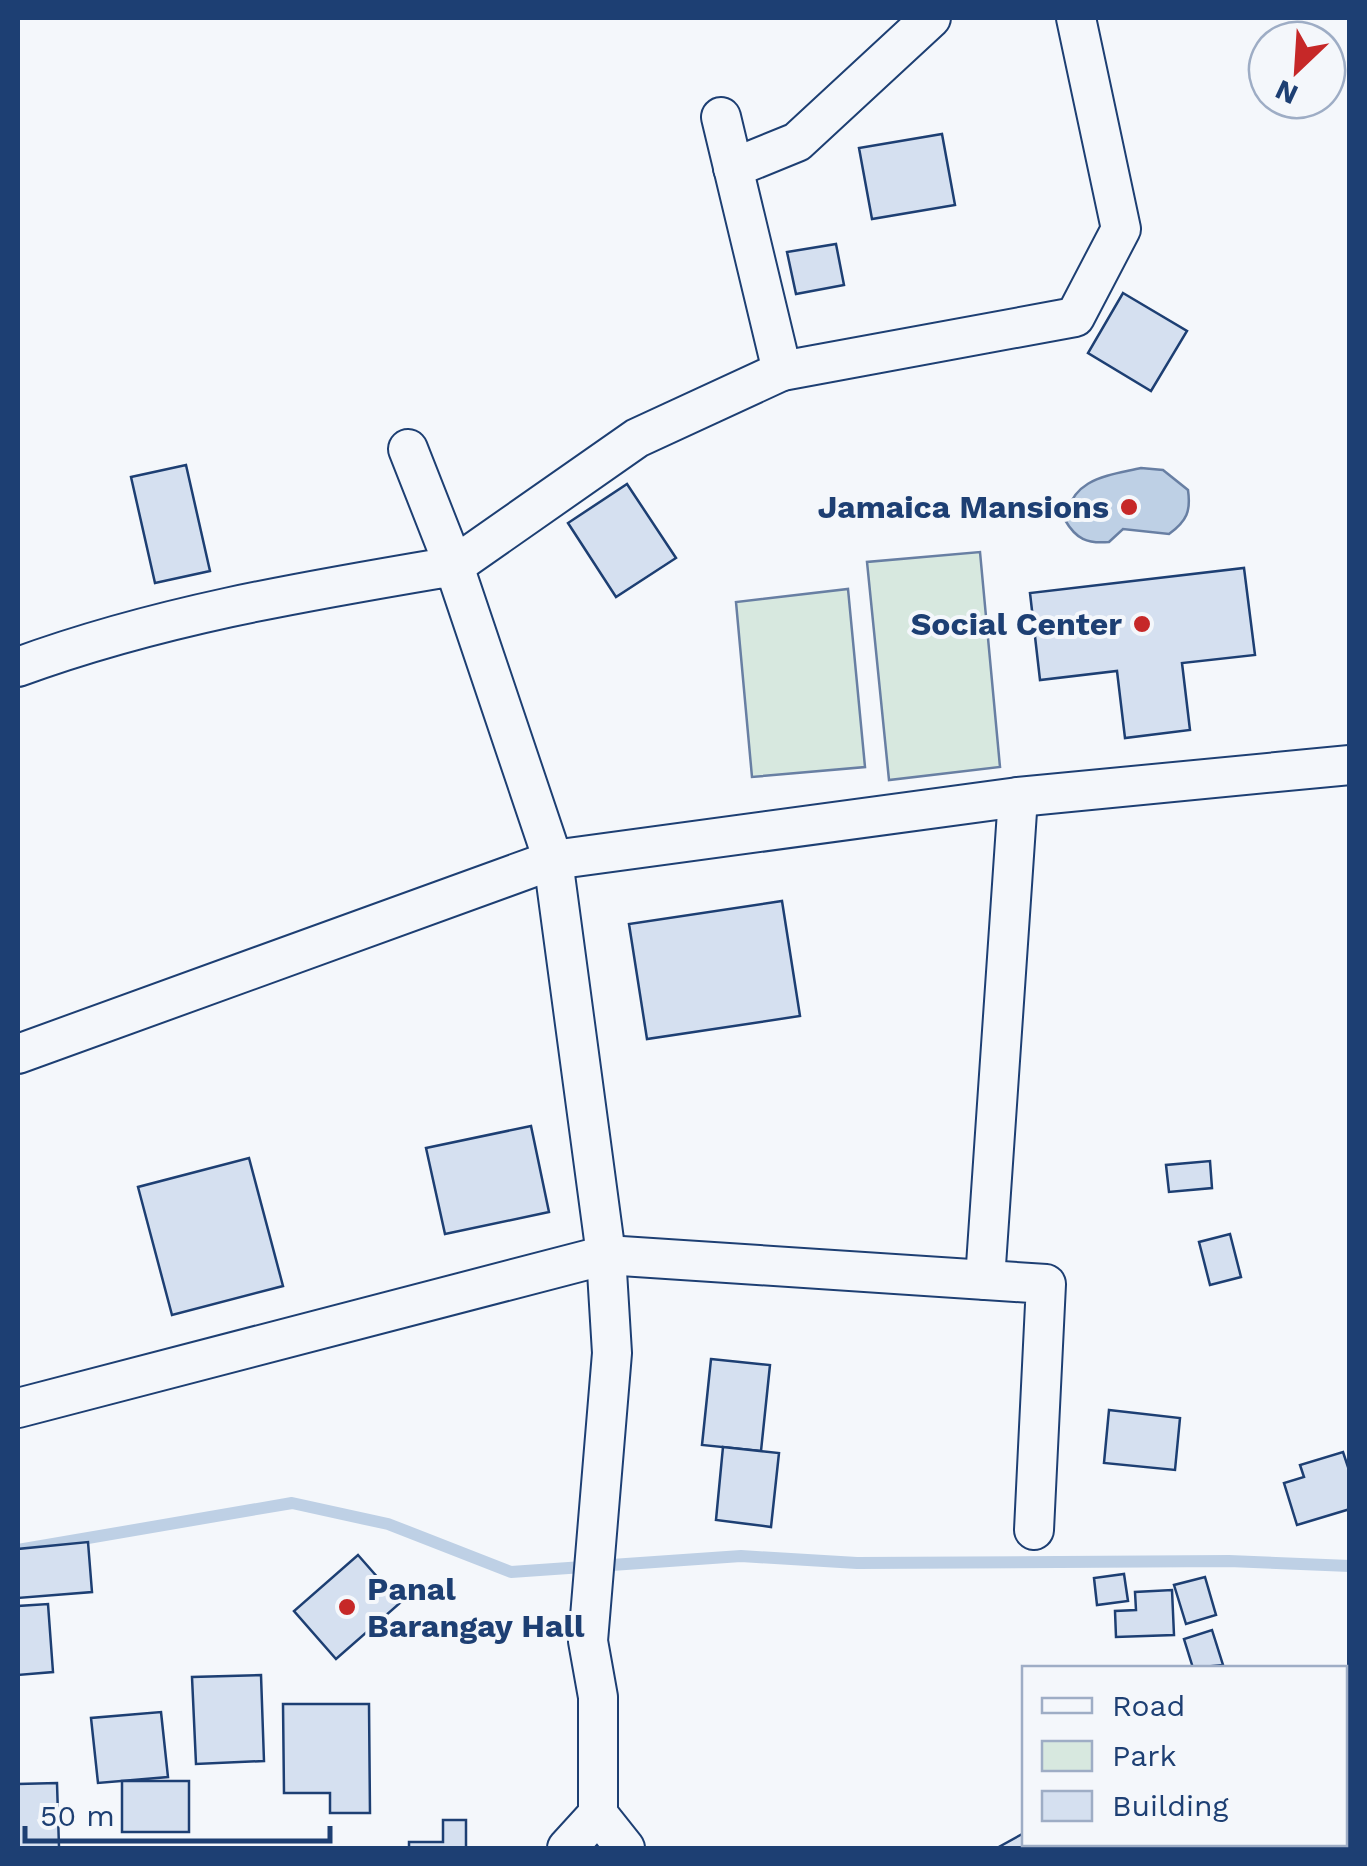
<svg xmlns="http://www.w3.org/2000/svg" width="1367" height="1866" font-family="'Work Sans',sans-serif">
  <style>
    .green { fill: #d7e8df; stroke: #687fa3; stroke-width: 2.5 }
    .water { fill: #bed0e5; stroke: #687fa3; stroke-width: 2.5 }
    .lines { fill: none; stroke-linecap: round; stroke-linejoin: round }
    .stream { stroke: #bed0e5; stroke-width: 12 }
    .building { fill: #d5e0f0; stroke: #1d3f73; stroke-width: 2.5 }
    .minor-casing { stroke: #1d3f73; stroke-width: 42 }
    .tertiary-casing { stroke: #1d3f73; stroke-width: 50 }
    .minor { stroke: #f4f7fb; stroke-width: 38 }
    .tertiary { stroke: #f4f7fb; stroke-width: 45 }
    .poi-dot { fill: #c62828; stroke: #f4f7fb; stroke-width: 4 }
    .labels { text-anchor: middle; stroke-width: 8; stroke-linejoin: round; paint-order: stroke }
    .poi-label { font-size: 32px; font-weight: bold; fill: #1d3f73; stroke: #f4f7fb; text-anchor: end }
  </style>
  <rect width="100%" height="100%" fill="#f4f7fb"/>
  <g class="green">
    <polygon points="980,552 1000,767 889,780 867,562"/>
    <polygon points="848,589 865,767 752,777 736,602"/>
  </g>
  <path class="water" d="M1141,468L1163,470L1188,490C1191,511 1187,521 1169,534L1123,529L1109,542C1087,544 1076,539 1065,520C1072,478 1106,476 1141,468Z"/>
  <g class="lines">
    <polyline class="stream" points="18,1550 292,1503 388,1524 511,1572 741,1556 857,1563 1229,1561 1350,1566"/>
  </g>
  <g class="building">
    <polygon points="942,134 955,205 872,219 859,148"/>
    <polygon points="836,244 844,285 796,294 787,252"/>
    <polygon points="1123,293 1187,331 1151,391 1088,353"/>
    <polygon points="186,465 210,571 155,583 131,477"/>
    <polygon points="627,484 676,558 616,597 568,523"/>
    <polygon points="1244,568 1255,655 1182,663 1190,730 1125,738 1117,671 1040,680 1030,593"/>
    <polygon points="782,901 800,1016 647,1039 629,924"/>
    <polygon points="531,1126 549,1212 445,1234 426,1148"/>
    <polygon points="249,1158 283,1286 172,1315 138,1187"/>
    <polygon points="1210,1161 1212,1188 1169,1192 1166,1165"/>
    <polygon points="1230,1234 1241,1277 1210,1285 1199,1242"/>
    <polygon points="711,1359 770,1365 761,1451 702,1445"/>
    <polygon points="1109,1410 1180,1418 1175,1470 1104,1463"/>
    <polygon points="723,1447 779,1453 771,1527 716,1520"/>
    <polygon points="1343,1452 1350,1473 1350,1509 1297,1525 1284,1483 1304,1477 1300,1465"/>
    <polygon points="88,1542 92,1592 18,1598 18,1549"/>
    <polygon points="358,1555 400,1603 336,1659 294,1611"/>
    <polygon points="1124,1574 1128,1601 1097,1605 1094,1578"/>
    <polygon points="1205,1577 1216,1615 1186,1624 1174,1585"/>
    <polygon points="1172,1590 1174,1635 1116,1637 1115,1611 1136,1610 1135,1592"/>
    <polygon points="48,1604 53,1672 18,1675 18,1606"/>
    <polygon points="1212,1630 1223,1665 1193,1668 1184,1639"/>
    <polygon points="261,1675 264,1761 196,1764 192,1677"/>
    <polygon points="283,1704 369,1704 370,1813 330,1813 330,1793 284,1793"/>
    <polygon points="161,1712 168,1777 98,1783 91,1718"/>
    <rect x="122" y="1781" width="67" height="51"/>
    <polygon points="57,1783 59,1847 18,1848 18,1784"/>
    <polygon points="1350,1797 1350,1848 1344,1848 1344,1798"/>
    <polygon points="443,1820 466,1820 466,1848 409,1848 409,1842 443,1842"/>
    <polygon points="1024,1833 1024,1844 1046,1844 1049,1848 997,1848"/>
    <polygon points="1055,1844 1100,1844 1103,1848 1058,1848"/>
    <polygon points="1108,1844 1137,1844 1129,1848 1111,1848"/>
  </g>
  <g class="lines">
    <defs>
      <g id="minor">
        <polyline points="733,168 797,142 931,18"/>
        <polyline points="782,371 1075,317 1121,229 1076,18"/>
        <polyline points="408,449 454,566 637,438 782,371 721,117"/>
        <path d="M18,667C160,615 306,591 454,566L553,860L606,1255L612,1353L588,1641L598,1697V1814L625,1848"/>
        <polyline points="18,1054 553,860 1018,797 1350,765"/>
        <polyline points="985,1280 1018,797"/>
        <polyline points="18,1408 606,1255 1046,1284 1034,1530"/>
        <polyline points="1296,1844 1297,1848"/>
        <polyline points="567,1848 598,1814"/>
      </g>
      <g id="tertiary">
        <polyline points="1344,1760 1350,1758"/>
        <polyline points="1183,1848 1191,1844"/>
      </g>
    </defs>
    <use href="#minor" class="minor-casing"/>
    <use href="#tertiary" class="tertiary-casing"/>
    <use href="#minor" class="minor"/>
    <use href="#tertiary" class="tertiary"/>
  </g>
  <g class="poi-dot">
    <circle cx="1129" cy="507" r="10"/>
    <circle cx="1142" cy="624" r="10"/>
    <circle cx="347" cy="1607" r="10"/>
  </g>
  <g class="labels">
    <g class="poi-label">
      <text x="1109" y="518">Jamaica Mansions</text>
      <text x="1122" y="635">Social Center</text>
      <text x="367" y="1600" text-anchor="start">Panal<tspan x="367" dy="37">Barangay Hall</tspan></text>
    </g>
  </g>
  <rect width="1367" height="1866" fill="none" stroke="#1d3f73" stroke-width="40"/>
  <rect x="1022" y="1666" width="325" height="180" fill="#f4f7fb" stroke="#9eadc5" stroke-width="2.5"/>
  <rect x="1042" y="1698" width="50" height="15" fill="#f4f7fb" stroke="#9eadc5" stroke-width="2.5"/>
  <text x="1112" y="1716" font-size="30" fill="#1d3f73">Road</text>
  <rect x="1042" y="1741" width="50" height="30" fill="#d7e8df" stroke="#9eadc5" stroke-width="2.5"/>
  <text x="1112" y="1766" font-size="30" fill="#1d3f73">Park</text>
  <rect x="1042" y="1791" width="50" height="30" fill="#d5e0f0" stroke="#9eadc5" stroke-width="2.5"/>
  <text x="1112" y="1816" font-size="30" fill="#1d3f73">Building</text>
  <g transform="translate(1297 70) rotate(205)"><circle r="48" fill="#f4f7fb" stroke="#9eadc5" stroke-width="2.5"/>
  <path d="M0-8L18 38L0 25L-18 38Z" fill="#c62828"/>
  <text y="-15" font-size="28" font-weight="bold" text-anchor="middle" fill="#1d3f73">N</text>
  </g>
  <path d="M25 1826v15h305v-15" fill="none" stroke="#1d3f73" stroke-width="5"/>
  <text x="40" y="1826" font-size="30" fill="#1d3f73" stroke="#f4f7fb" stroke-width="8" paint-order="stroke">50 m</text>
</svg>
